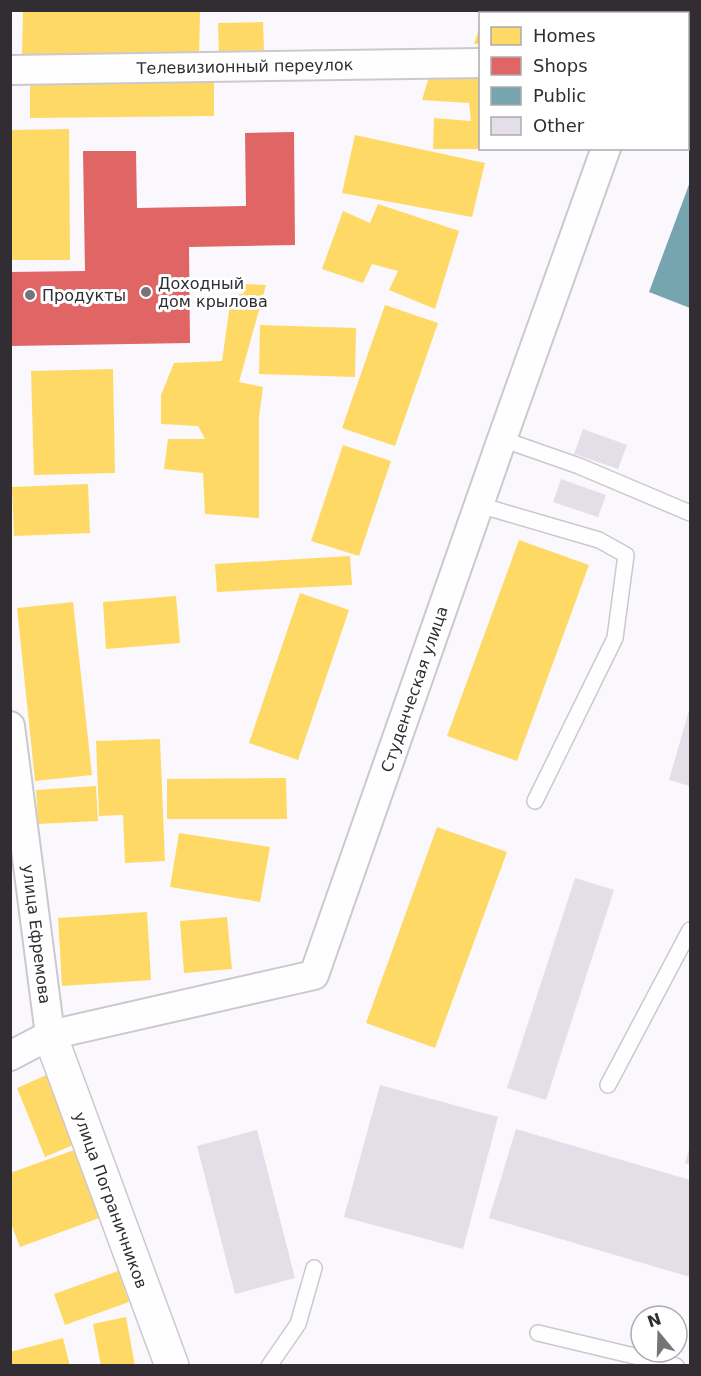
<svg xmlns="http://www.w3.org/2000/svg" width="701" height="1376" font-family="'DejaVu Sans',sans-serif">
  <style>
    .homes { fill: #ffd966 }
    .shops { fill: #e06666 }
    .public { fill: #76a5af }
    .building { fill: #e3dee7 }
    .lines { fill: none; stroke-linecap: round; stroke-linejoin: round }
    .lane-casing { stroke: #cbc9cd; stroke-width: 18 }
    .street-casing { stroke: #cbc9cd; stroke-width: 32 }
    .secondary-casing { stroke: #cbc9cd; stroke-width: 36 }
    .lane { stroke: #fefeff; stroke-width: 15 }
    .street { stroke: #fefeff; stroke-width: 28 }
    .secondary { stroke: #fefeff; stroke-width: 33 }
    .poi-dot { fill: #777479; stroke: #fff; stroke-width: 2 }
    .labels { text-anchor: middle; stroke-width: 6; stroke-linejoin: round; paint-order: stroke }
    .street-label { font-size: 16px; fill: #312d33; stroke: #fff }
    .poi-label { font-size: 16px; fill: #312d33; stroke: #fff; text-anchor: start }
  </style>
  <rect width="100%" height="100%" fill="#faf8fc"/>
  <g class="homes">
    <polygon points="23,10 200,12 199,59 22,55"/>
    <polygon points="485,10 538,10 536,14 484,14"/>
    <polygon points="263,22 264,50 219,52 218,23"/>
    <polygon points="480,26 480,44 474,44"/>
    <polygon points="431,70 480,78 480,149 433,149 434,118 471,121 469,103 422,100"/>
    <polygon points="214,81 214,116 30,118 30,82"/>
    <polygon points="69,129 70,260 10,260 10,130"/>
    <polygon points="355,135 485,163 472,217 342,193"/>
    <polygon points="378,204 459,231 435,309 389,290 398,271 372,264 363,283 322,269 343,211 370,223"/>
    <polygon points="244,284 266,285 239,382 263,387 259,417 259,518 205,514 203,473 164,469 168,439 205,439 198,426 161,424 161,395 174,363 222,361 231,297 244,293"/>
    <polygon points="385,305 438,323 395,446 342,428"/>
    <polygon points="260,325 356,328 355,377 259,374"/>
    <polygon points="113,369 115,473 34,475 31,371"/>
    <polygon points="343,445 391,461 359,556 311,541"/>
    <polygon points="88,484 90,533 14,536 12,487"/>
    <polygon points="519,540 589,565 517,761 447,736"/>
    <polygon points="350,556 352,585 217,592 215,564"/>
    <polygon points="300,593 349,610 298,760 249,743"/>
    <polygon points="176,596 180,643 106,649 103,602"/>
    <polygon points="73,602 92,775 35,781 17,608"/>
    <polygon points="160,739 165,861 125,863 123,815 99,816 96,741"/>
    <polygon points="286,778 287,819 167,819 167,779"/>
    <polygon points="96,786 98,821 38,824 36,790"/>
    <polygon points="437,827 507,852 435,1048 366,1023"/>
    <polygon points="179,833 270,847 260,902 170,887"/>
    <polygon points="147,912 151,980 62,986 58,918"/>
    <polygon points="227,917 232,969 184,973 180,921"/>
    <polygon points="51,1073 80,1142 45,1157 17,1088"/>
    <polygon points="77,1149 102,1217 20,1247 10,1221 10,1173"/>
    <polygon points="118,1271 129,1302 65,1325 54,1294"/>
    <polygon points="126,1317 135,1366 101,1366 93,1324"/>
    <polygon points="63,1338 70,1366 10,1366 10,1352"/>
  </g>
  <polygon class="shops" points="294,132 295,245 189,247 190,343 10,346 10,272 85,271 83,151 136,151 137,208 246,206 245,133"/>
  <polygon class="public" points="690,182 690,308 649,292"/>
  <g class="building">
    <polygon points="583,429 627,445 618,469 574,454"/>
    <polygon points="561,479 606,495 598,517 553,502"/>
    <polygon points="690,707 690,786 669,780"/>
    <polygon points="575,878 614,890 546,1100 507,1088"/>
    <polygon points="380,1085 498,1117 463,1249 344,1217"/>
    <polygon points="516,1129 690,1180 690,1277 489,1218"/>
    <polygon points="257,1130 295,1278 235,1294 197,1146"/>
    <polygon points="690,1146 690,1165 685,1163"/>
  </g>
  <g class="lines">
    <defs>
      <g id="lane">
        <polyline points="502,439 579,466 690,513"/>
        <polyline points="479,505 599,540 626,555 615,638 535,801"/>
        <polyline points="608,1085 690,930"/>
        <polyline points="538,1333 676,1366"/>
        <polyline points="269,1366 298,1324 314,1268"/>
      </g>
      <g id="street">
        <polyline points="654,14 655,10"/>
        <polyline points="10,70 480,63"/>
        <polyline points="10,726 50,1035"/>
        <polyline points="10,1056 50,1035 314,975 502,439 606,148"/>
      </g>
      <polyline id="secondary" points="50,1035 172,1366"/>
    </defs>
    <use href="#lane" class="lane-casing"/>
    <use href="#street" class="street-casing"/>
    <use href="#secondary" class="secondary-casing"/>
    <use href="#lane" class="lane"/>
    <use href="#street" class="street"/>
    <use href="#secondary" class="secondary"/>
  </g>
  <g class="poi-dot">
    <circle cx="146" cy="292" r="6"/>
    <circle cx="30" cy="295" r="6"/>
  </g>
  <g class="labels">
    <g class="street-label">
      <text transform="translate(245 66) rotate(-1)" y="6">Телевизионный переулок</text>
      <text transform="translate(414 689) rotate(-71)" y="6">Студенческая улица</text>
      <text transform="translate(37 934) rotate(83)" y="6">улица Ефремова</text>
      <text transform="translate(111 1200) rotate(70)" y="6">улица Пограничников</text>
    </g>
    <g class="poi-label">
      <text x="158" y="289">Доходный<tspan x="158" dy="18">дом крылова</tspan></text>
      <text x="42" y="301">Продукты</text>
    </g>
  </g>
  <rect width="701" height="1376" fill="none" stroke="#312d33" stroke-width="24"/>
  <rect x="479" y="12" width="210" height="138" fill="#ffffff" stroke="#adabad" stroke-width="1.5"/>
  <rect x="491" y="27" width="30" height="18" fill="#ffd966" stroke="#adabad" stroke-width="1.5"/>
  <text x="533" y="42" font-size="18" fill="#312d33">Homes</text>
  <rect x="491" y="57" width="30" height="18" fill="#e06666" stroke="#adabad" stroke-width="1.5"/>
  <text x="533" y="72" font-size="18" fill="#312d33">Shops</text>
  <rect x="491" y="87" width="30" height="18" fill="#76a5af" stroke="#adabad" stroke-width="1.5"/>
  <text x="533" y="102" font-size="18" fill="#312d33">Public</text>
  <rect x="491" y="117" width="30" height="18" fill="#e3dee7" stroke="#adabad" stroke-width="1.5"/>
  <text x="533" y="132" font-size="18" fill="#312d33">Other</text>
  <g transform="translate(659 1334) rotate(341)"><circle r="28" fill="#ffffff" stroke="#adabad" stroke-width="1.5"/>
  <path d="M0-4.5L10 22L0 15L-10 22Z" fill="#777479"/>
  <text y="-9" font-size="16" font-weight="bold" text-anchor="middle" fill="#312d33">N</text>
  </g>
</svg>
